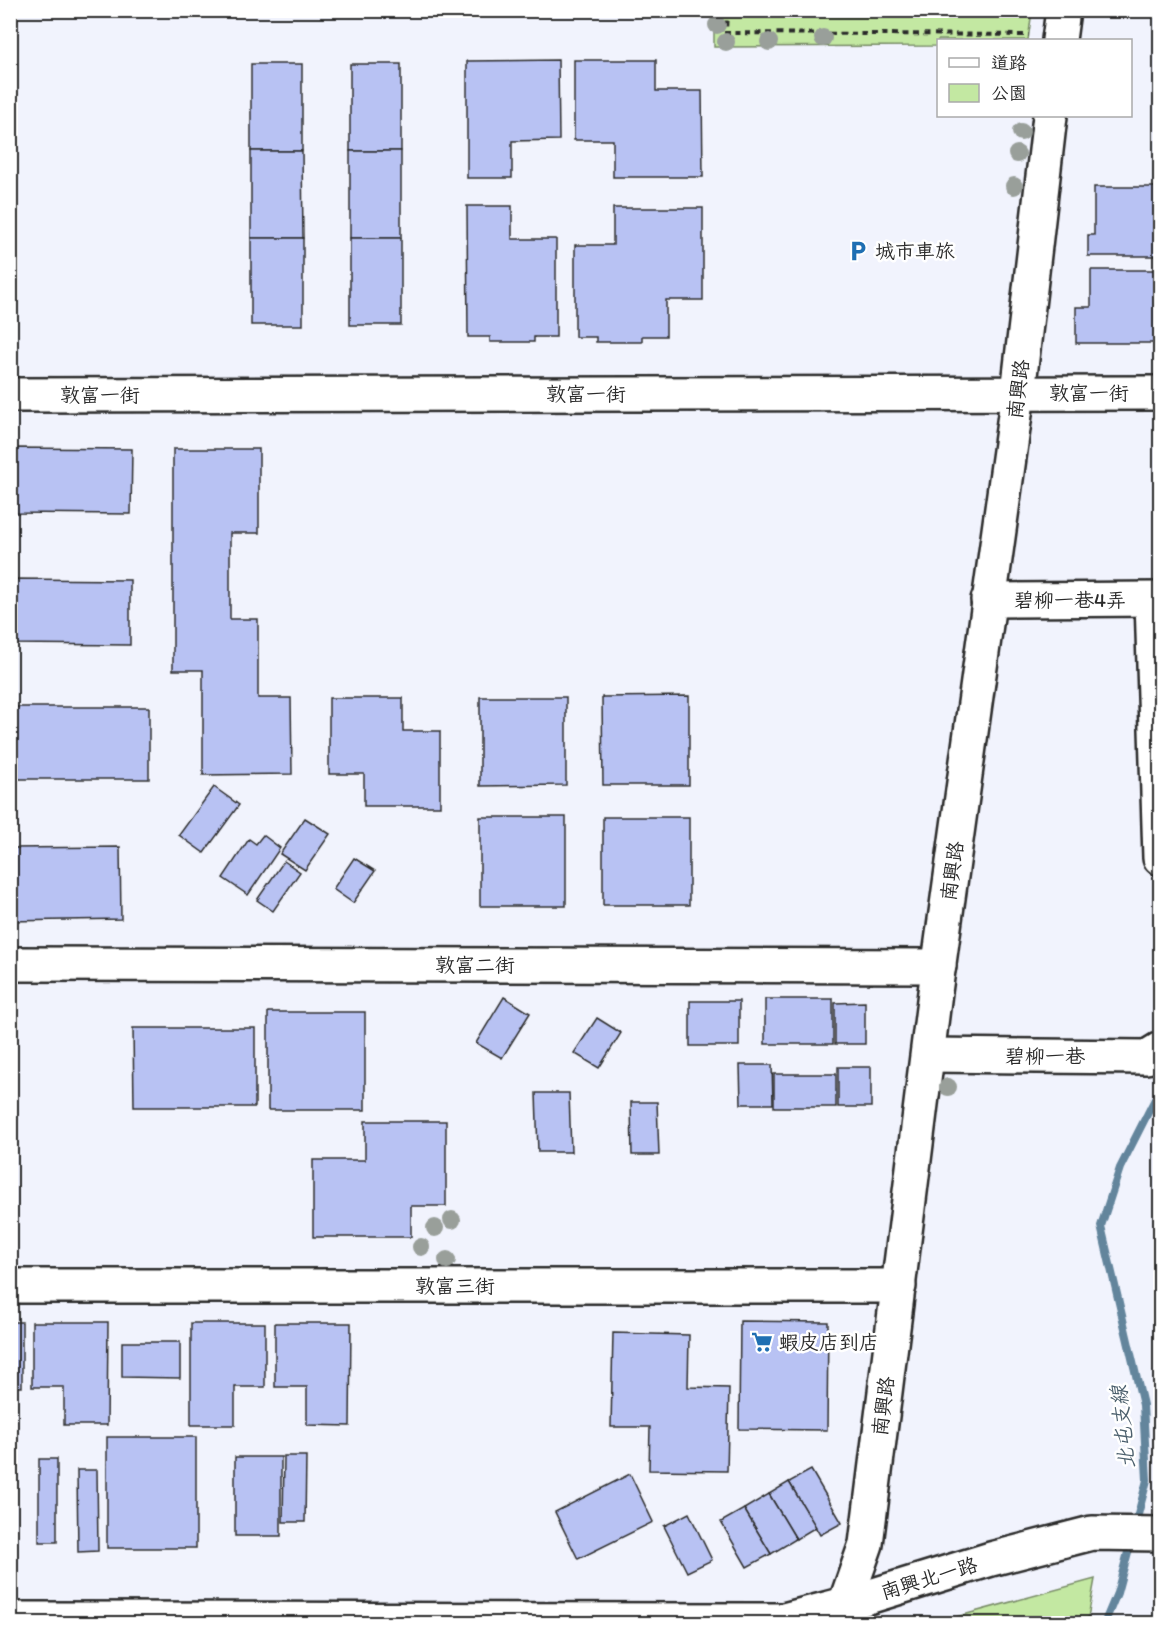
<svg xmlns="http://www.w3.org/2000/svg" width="1171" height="1634" font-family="Itim,'LXGW WenKai TC',sans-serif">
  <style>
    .green { fill: #c3e8a2; stroke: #778a66; stroke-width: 1.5 }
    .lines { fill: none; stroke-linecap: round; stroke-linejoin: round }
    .stream { stroke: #63859c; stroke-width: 8 }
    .building { fill: #b8c2f3; stroke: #2b2b2b; stroke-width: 1.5 }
    .minor-casing { stroke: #2b2b2b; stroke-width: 38 }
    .path { stroke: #2b2b2b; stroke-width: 4; stroke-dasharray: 6 4.5; stroke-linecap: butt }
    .minor { stroke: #fff; stroke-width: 33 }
    .tree { fill: #999f9a }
    .labels { text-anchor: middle; stroke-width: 5; stroke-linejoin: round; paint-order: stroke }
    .poi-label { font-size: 20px; fill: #2b2b2b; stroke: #fff; text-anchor: start }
    .street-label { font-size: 20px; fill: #2b2b2b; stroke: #fff }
    .water-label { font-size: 21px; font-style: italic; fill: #4c606d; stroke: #fff }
  </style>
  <rect width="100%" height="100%" fill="#f1f3fd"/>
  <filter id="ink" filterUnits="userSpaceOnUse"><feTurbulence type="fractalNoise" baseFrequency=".0167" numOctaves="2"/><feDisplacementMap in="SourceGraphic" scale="12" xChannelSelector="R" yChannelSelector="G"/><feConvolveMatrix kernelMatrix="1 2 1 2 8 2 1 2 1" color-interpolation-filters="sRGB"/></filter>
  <g filter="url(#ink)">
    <g class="green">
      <polygon points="714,11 714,10 1032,11 1028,40 938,40 938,46 717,47 714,47"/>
      <polygon points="1095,1579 1087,1623 934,1623"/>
    </g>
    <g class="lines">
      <g class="stream">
        <polyline points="1135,1526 1147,1480 1143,1405 1101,1226 1120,1168 1155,1099 1160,1094"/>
        <polyline points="1104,1624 1117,1593 1131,1541"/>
      </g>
    </g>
    <g class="building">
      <polygon points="558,60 559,140 512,141 512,178 467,178 467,61"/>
      <polygon points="574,60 656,60 656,91 702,91 703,177 613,177 613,140 574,140"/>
      <rect x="251" y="64" width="51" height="87"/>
      <rect x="350" y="64" width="51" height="87"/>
      <polygon points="251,151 302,151 303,238 251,238"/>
      <rect x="350" y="151" width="51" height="87"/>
      <polygon points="1094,187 1160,187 1160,256 1088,256 1088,235 1094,235"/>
      <polygon points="467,206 512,206 512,239 556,239 556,337 534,337 534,342 490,342 490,337 468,337"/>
      <polygon points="613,208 703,208 703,300 666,300 666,336 642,336 642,342 596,342 596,337 575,337 575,245 613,245"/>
      <rect x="251" y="238" width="52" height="87"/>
      <rect x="350" y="238" width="51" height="87"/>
      <polygon points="1091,270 1160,270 1160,343 1076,343 1076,307 1091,307"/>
      <polygon points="12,448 132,449 131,514 12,513"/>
      <polygon points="173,449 259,449 259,533 230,533 230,619 258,619 258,698 291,698 292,774 203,775 203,670 173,670"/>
      <polygon points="11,579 130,580 130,645 10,644"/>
      <polygon points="689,696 689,785 603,785 602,697"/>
      <polygon points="480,697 566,697 566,785 480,786"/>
      <polygon points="329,698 403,698 403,731 440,731 440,806 364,806 364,774 329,774"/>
      <rect x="10" y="707" width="139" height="72"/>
      <polygon points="214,787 239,805 204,853 179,835"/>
      <rect x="480" y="817" width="86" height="89"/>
      <rect x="603" y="817" width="86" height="88"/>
      <polygon points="305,818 330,834 305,870 280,854"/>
      <polygon points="263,835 280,848 248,895 223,878 249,839 256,844"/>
      <polygon points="120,847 121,919 10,921 10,848"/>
      <polygon points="354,858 375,871 353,903 333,889"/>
      <polygon points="284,861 300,872 273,911 257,900"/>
      <polygon points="504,997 530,1013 502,1058 476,1043"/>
      <rect x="765" y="999" width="68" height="45"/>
      <rect x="690" y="1001" width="49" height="45"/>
      <polygon points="865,1002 865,1044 835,1044 835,1003"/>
      <rect x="268" y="1012" width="97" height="98"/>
      <polygon points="597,1018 621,1033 599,1068 574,1053"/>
      <polygon points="133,1028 255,1028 255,1107 134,1107"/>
      <polygon points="740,1065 772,1065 773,1104 741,1104"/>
      <rect x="838" y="1067" width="33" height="40"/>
      <rect x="774" y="1074" width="62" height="33"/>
      <polygon points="536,1093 569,1093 571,1152 538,1152"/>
      <polygon points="631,1102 657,1102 659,1155 632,1155"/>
      <polygon points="365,1121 446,1121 446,1206 411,1206 411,1237 313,1237 313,1160 365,1160"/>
      <polygon points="740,1321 828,1322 827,1430 739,1429"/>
      <rect x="10" y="1322" width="12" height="65"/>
      <polygon points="32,1322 108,1322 107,1425 64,1425 64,1387 32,1387"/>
      <polygon points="191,1323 265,1323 265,1387 235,1387 235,1425 191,1425"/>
      <polygon points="275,1323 351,1323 350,1426 307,1425 307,1387 275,1387"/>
      <polygon points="613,1333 689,1335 688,1387 729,1388 727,1471 649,1470 650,1427 611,1427"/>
      <polygon points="122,1342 180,1342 180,1378 122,1377"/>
      <rect x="107" y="1437" width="89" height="111"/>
      <polygon points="284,1456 306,1456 305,1522 283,1522"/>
      <rect x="235" y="1457" width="46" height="79"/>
      <rect x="39" y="1459" width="18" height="83"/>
      <polygon points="77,1470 97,1470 98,1551 78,1552"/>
      <polygon points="811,1470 842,1523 820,1535 789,1482"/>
      <polygon points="630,1474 653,1522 578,1559 555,1512"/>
      <polygon points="789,1482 816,1527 796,1539 769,1494"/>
      <polygon points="769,1494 796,1539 771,1554 744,1509"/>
      <polygon points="744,1509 771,1554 747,1567 721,1522"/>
      <polygon points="689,1513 712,1560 687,1572 664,1526"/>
    </g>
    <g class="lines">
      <defs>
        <g id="minor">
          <polyline points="1059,40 1063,10"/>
          <polyline points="10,395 1160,393"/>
          <polyline points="988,600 1160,599"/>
          <polyline points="1152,600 1160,858"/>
          <polyline points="10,964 939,966"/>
          <polyline points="929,1055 1147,1057 1160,1049"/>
          <polyline points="10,1286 899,1286"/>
          <polyline points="10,1619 784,1620 845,1604 991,1559 1092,1533 1160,1534"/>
          <polyline points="842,1624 845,1604 866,1544 935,992 1018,393 1050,116"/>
        </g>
      </defs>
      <use href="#minor" class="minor-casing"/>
      <polyline class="path" points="727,10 726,33 1029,35"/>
      <use href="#minor" class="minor"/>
    </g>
    <g class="tree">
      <circle cx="717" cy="25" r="9"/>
      <circle cx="823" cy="38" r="9"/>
      <circle cx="726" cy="42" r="9"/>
      <circle cx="769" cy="42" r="9"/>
      <circle cx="1021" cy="132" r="9"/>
      <circle cx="1017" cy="154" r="9"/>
      <circle cx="1014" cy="186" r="9"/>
      <circle cx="948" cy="1087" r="9"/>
      <circle cx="452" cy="1220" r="9"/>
      <circle cx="435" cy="1228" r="9"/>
      <circle cx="421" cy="1247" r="9"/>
      <circle cx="447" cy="1260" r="9"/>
    </g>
  </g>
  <defs>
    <symbol id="parking-bare" viewBox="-9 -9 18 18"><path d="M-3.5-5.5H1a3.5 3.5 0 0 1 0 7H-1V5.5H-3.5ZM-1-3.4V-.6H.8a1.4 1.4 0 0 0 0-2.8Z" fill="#1f6fb2" stroke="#fff" stroke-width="2.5" paint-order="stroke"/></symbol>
    <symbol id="supermarket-bare" viewBox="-9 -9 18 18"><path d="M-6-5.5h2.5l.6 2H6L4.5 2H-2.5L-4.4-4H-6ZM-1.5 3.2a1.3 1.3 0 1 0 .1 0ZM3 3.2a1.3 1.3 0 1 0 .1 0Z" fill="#1f6fb2" stroke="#fff" stroke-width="2.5" paint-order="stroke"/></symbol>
  </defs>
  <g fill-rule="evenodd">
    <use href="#parking-bare" x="843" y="236" width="30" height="30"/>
    <use href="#supermarket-bare" x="747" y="1327" width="30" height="30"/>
  </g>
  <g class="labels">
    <g class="poi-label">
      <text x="875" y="258">城市車旅</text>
      <text x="779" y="1349">蝦皮店到店</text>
    </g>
    <g class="street-label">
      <text transform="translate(1018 389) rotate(-83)" y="7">南興路</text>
      <text x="1089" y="400">敦富一街</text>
      <text x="586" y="401">敦富一街</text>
      <text x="100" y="402">敦富一街</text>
      <text x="1070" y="607">碧柳一巷4弄</text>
      <text transform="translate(952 871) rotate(-82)" y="7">南興路</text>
      <text x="475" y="972">敦富二街</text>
      <text x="1045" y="1063">碧柳一巷</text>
      <text x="455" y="1293">敦富三街</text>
      <text transform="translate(883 1406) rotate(-83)" y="7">南興路</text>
      <text transform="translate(929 1578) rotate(-17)" y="7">南興北一路</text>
    </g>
    <g class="water-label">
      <text transform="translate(1123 1427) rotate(-96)" y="7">北屯支線</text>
    </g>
  </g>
  <rect width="1171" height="1634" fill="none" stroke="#fff" stroke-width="36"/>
  <rect x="18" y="18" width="1135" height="1598" fill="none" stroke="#2b2b2b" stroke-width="2" filter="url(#ink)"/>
  <rect x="937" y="39" width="195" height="78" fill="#ffffff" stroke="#aaaaaa" stroke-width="1.5"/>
  <rect x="949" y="58" width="30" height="9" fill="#ffffff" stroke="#aaaaaa" stroke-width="1.5"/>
  <text x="991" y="69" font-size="18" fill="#2b2b2b">道路</text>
  <rect x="949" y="84" width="30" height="18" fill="#c3e8a2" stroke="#aaaaaa" stroke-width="1.5"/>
  <text x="991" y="99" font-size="18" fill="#2b2b2b">公園</text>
</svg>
